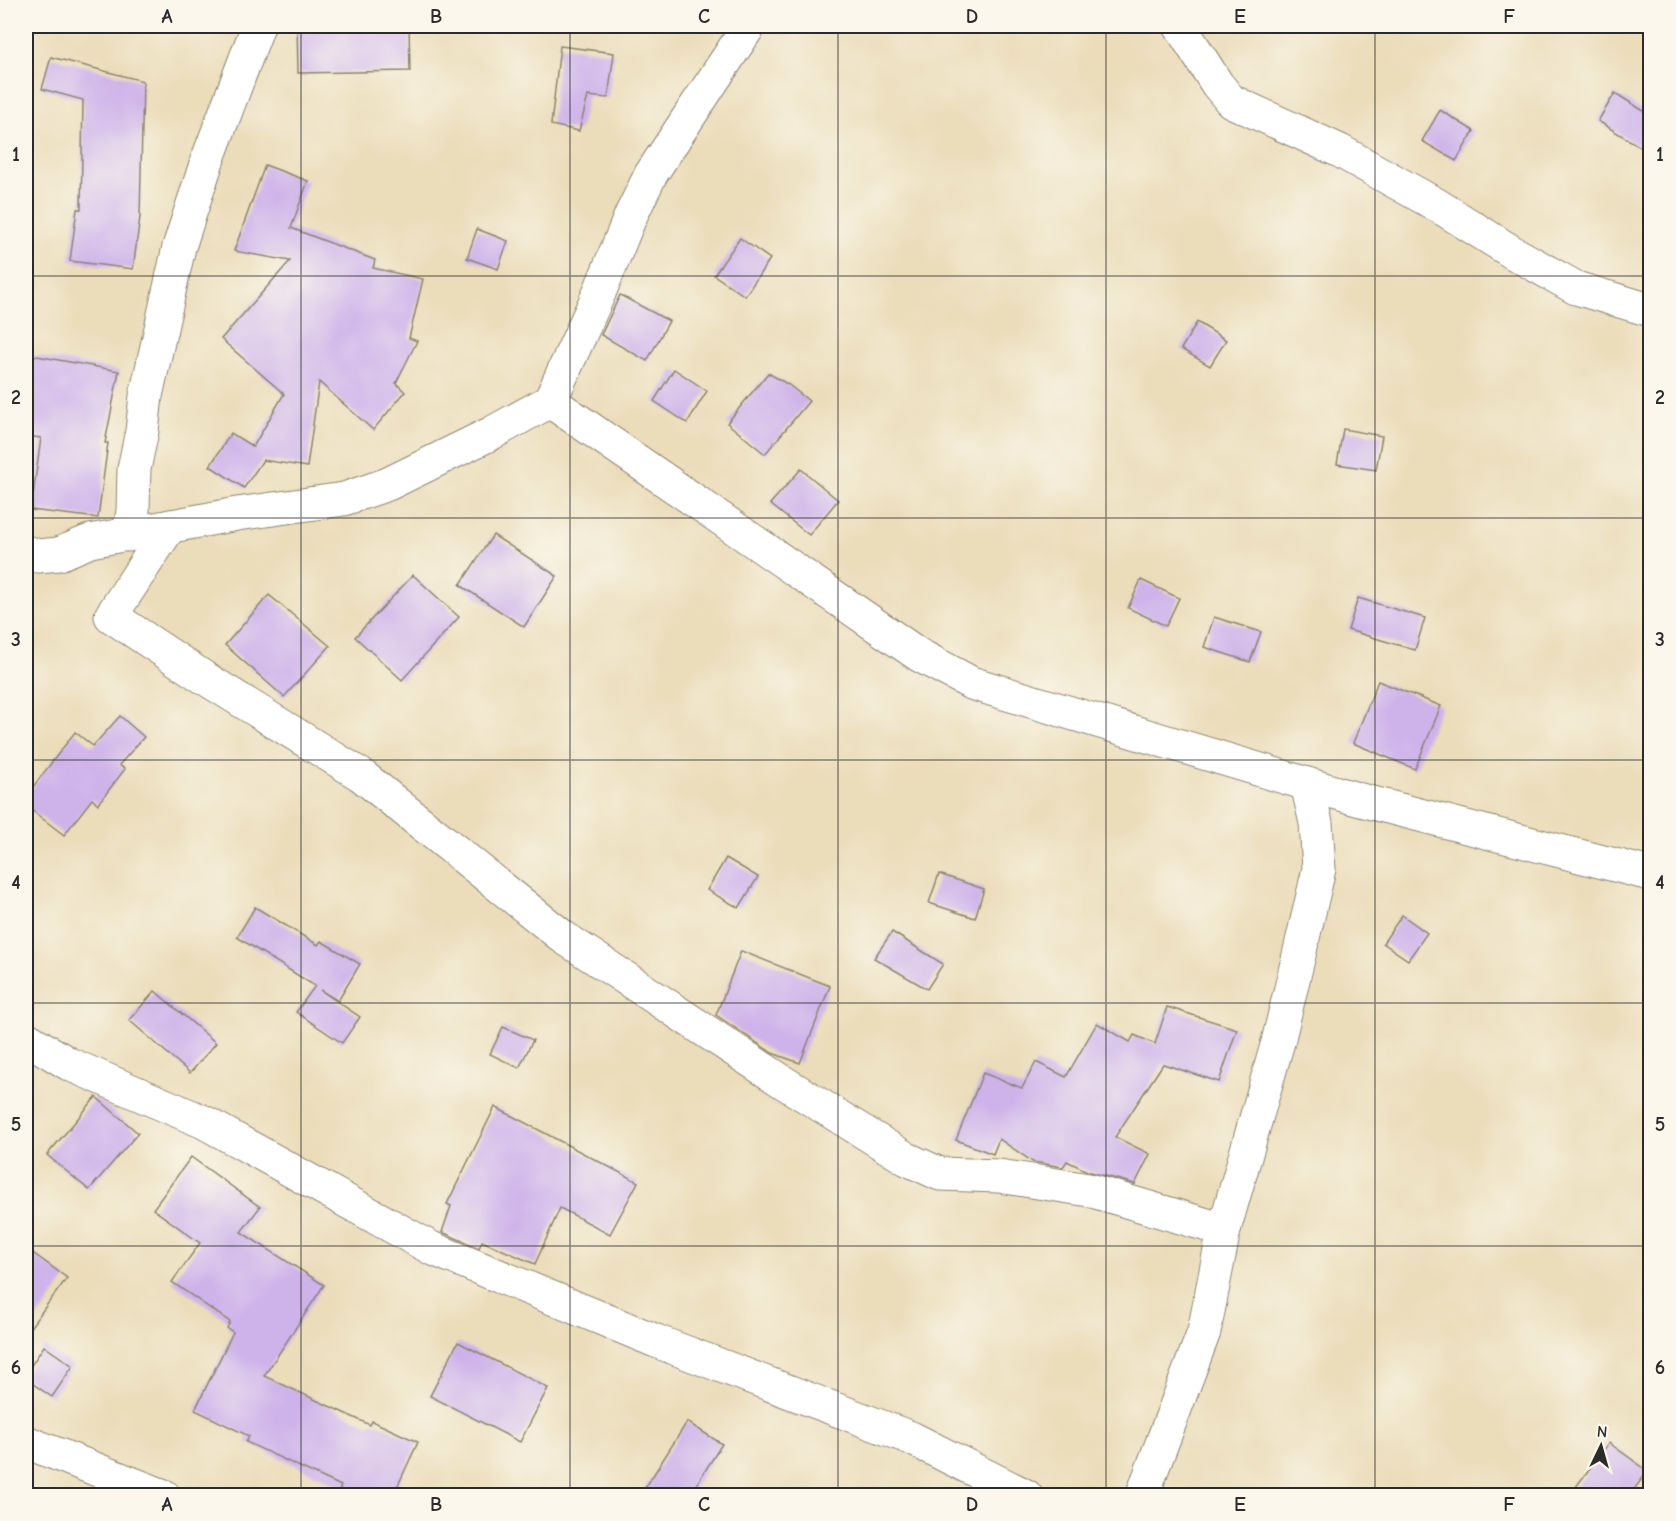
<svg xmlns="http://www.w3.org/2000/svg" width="1676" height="1521" font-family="'Comic Neue',sans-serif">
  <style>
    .building { fill: #ceb3ea }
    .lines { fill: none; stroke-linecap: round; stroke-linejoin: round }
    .street-casing { stroke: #8b8472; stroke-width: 35 }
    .street { stroke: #fff; stroke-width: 33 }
    .grid { fill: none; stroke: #2b2b2b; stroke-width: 1.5; stroke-opacity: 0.55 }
    .neatline { fill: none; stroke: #2b2b2b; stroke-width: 2 }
    .grid-label { font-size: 20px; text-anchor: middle; font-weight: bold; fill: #2b2b2b }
  </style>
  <rect width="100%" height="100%" fill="#fbf7ec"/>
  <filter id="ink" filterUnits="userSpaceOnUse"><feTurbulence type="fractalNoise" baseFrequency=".0167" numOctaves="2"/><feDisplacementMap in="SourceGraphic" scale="12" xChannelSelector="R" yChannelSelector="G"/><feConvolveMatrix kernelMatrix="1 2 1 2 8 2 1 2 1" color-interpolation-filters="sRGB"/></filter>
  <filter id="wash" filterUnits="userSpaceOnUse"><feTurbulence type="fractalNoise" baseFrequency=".008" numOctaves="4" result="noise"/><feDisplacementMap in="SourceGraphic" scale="24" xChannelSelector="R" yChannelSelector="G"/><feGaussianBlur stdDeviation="1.35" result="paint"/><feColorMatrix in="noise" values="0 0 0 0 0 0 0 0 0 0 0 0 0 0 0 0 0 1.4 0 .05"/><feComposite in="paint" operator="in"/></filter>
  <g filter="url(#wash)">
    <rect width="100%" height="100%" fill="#ebddba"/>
    <g id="blocks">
      <g class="building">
        <polygon points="297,26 409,26 410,71 298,73"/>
        <polygon points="560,46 614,53 608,98 588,96 579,131 551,125"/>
        <polygon points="51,57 143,81 140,217 133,269 70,261 77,209 81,209 83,100 42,89"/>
        <polygon points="1615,93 1650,115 1650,153 1598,121"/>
        <polygon points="1440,110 1474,131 1456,161 1422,141"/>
        <polygon points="265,165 308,181 291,228 375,260 373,268 423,279 409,338 417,341 396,383 405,392 373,430 319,382 307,467 263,460 244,488 210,466 231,433 253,447 284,394 221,339 290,261 234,251"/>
        <polygon points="477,229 508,241 498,269 467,258"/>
        <polygon points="740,238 770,259 745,296 714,275"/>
        <polygon points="620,295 669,321 647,361 601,335"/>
        <polygon points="1197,322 1226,340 1210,366 1181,349"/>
        <polygon points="26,354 119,371 105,443 108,443 98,518 31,510 41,438 26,436"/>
        <polygon points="674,369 707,391 687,423 654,401"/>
        <polygon points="768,373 789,385 809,401 765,454 727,423"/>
        <polygon points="1343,429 1382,436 1376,470 1337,464"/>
        <polygon points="801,469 838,500 809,535 770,504"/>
        <polygon points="493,535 557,576 524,627 460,585"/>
        <polygon points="413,575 459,617 402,680 355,637"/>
        <polygon points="1141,580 1179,598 1166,626 1128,608"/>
        <polygon points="269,595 330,646 284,697 225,645"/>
        <polygon points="1358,598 1425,618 1415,650 1348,630"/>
        <polygon points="1214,617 1261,632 1250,662 1204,647"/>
        <polygon points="1378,681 1441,706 1415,769 1353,743"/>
        <polygon points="120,716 144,737 119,765 125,769 98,804 92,799 64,835 26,806 26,796 75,732 93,746"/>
        <polygon points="726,858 758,877 739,908 707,890"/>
        <polygon points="939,874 984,889 975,918 929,903"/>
        <polygon points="255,907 318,945 321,941 360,964 338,1001 320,990 360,1017 342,1043 296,1012 315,986 237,937"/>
        <polygon points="1402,915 1427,933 1408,960 1383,943"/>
        <polygon points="892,932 943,964 927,989 874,958"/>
        <polygon points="741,951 830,986 800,1063 772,1053 716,1015"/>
        <polygon points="155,991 216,1043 190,1073 129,1020"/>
        <polygon points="1167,1007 1237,1029 1219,1082 1163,1064 1115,1137 1150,1154 1135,1184 1087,1171 1067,1161 1063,1167 1033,1162 999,1139 993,1154 956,1140 983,1073 1022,1088 1036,1062 1066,1077 1097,1023 1130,1042 1134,1035 1155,1044"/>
        <polygon points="503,1027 533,1040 519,1068 490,1054"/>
        <polygon points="96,1097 138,1133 89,1190 47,1155"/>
        <polygon points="495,1107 638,1182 610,1234 560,1208 535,1264 482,1241 479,1248 442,1232 451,1206 447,1204"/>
        <polygon points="191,1157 260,1207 241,1232 324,1285 264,1376 370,1425 372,1421 418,1442 393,1496 337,1496 341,1486 246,1442 249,1436 195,1410 233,1332 227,1328 230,1322 172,1282 200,1243 153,1209"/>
        <polygon points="26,1248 67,1278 26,1333"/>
        <polygon points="458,1342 548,1388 520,1442 430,1396"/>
        <polygon points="44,1346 73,1366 52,1397 26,1379 26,1373"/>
        <polygon points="687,1422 722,1444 689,1496 640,1496"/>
        <polygon points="1609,1443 1648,1471 1629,1496 1569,1496"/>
      </g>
    </g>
  </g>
  <g filter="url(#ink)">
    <use href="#blocks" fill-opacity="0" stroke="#8b8472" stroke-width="1.5"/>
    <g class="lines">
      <defs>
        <g id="street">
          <polyline points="1180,26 1217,84 1231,101 1340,151 1437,205 1512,252 1576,288 1650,310"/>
          <polyline points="550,401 919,655 971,683 1357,799 1650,874"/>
          <polyline points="170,526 111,616 203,677 361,775 563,937 783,1082 907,1159 940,1174 999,1176 1089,1190 1224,1230"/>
          <polyline points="129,535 133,511 134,469 142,431 146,396 179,247 207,161 258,26"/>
          <polyline points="26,552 38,556 59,554 90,541 237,514 344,499 388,484 492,433 550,401 597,298 631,215 651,174 749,26"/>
          <polyline points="26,1038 69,1064 204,1122 431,1248 656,1341 911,1438 1026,1496"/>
          <polyline points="26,1442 164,1496"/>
          <polyline points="1142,1496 1204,1332 1224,1230 1278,1042 1300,951 1319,869 1316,823 1307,784"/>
        </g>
      </defs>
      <use href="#street" class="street-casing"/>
      <use href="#street" class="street"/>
    </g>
  </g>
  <path class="grid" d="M301,26V1496M570,26V1496M838,26V1496M1106,26V1496M1375,26V1496M26,276H1650M26,518H1650M26,760H1650M26,1003H1650M26,1246H1650"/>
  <rect width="1676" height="1521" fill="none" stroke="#fbf7ec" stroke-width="66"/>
  <g transform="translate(1601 1446) rotate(5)" stroke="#fbf7ec" stroke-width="4.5" paint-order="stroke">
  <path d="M0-4.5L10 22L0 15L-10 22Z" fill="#2b2b2b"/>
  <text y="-9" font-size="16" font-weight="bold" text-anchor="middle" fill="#2b2b2b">N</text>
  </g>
  <rect x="33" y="33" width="1610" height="1455" class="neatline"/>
  <g class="grid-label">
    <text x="167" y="23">A</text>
    <text x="436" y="23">B</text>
    <text x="704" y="23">C</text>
    <text x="972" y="23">D</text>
    <text x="1240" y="23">E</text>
    <text x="1509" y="23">F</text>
    <text x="16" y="161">1</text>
    <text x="1660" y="161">1</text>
    <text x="16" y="404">2</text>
    <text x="1660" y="404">2</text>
    <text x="16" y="646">3</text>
    <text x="1660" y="646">3</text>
    <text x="16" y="889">4</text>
    <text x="1660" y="889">4</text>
    <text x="16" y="1131">5</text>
    <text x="1660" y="1131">5</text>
    <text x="16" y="1374">6</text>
    <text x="1660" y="1374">6</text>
    <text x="167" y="1511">A</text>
    <text x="436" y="1511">B</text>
    <text x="704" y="1511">C</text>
    <text x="972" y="1511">D</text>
    <text x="1240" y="1511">E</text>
    <text x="1509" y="1511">F</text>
  </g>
</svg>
